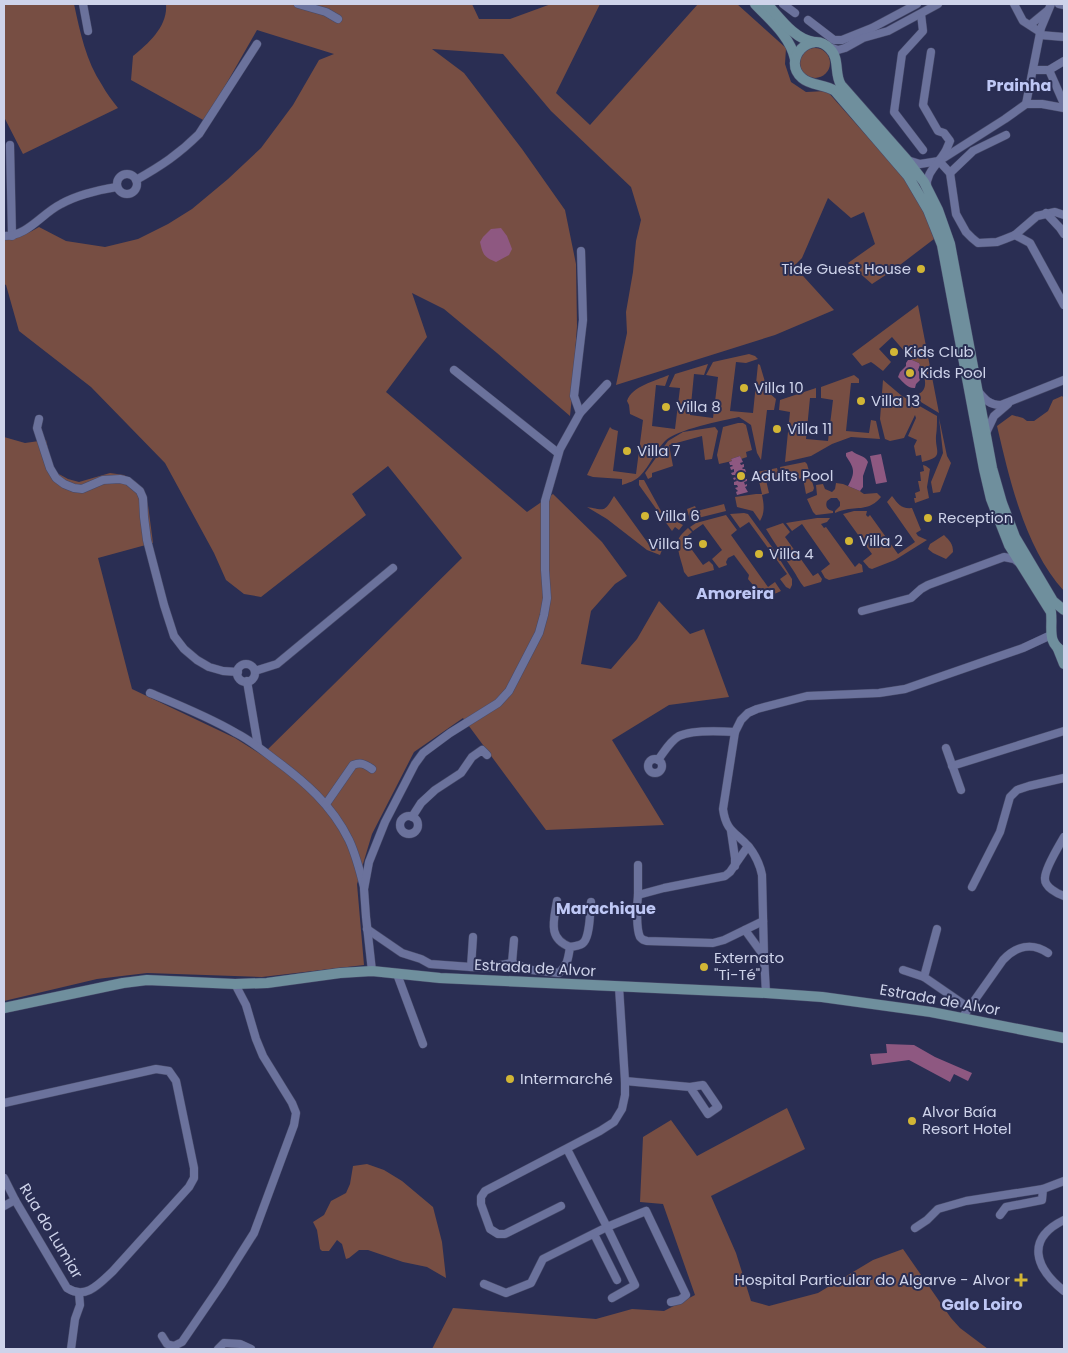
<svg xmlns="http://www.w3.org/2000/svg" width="1068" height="1353" font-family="Poppins,sans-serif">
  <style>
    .green { fill: #774e43 }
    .water { fill: #8e5881 }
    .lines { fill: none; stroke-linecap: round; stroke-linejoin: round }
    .street-casing { stroke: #474a69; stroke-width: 9 }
    .secondary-casing { stroke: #474a69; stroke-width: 11 }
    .street { stroke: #6b729c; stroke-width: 8 }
    .secondary { stroke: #6f8f9d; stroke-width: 10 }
    .poi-dot { fill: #d2b635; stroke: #2a2e53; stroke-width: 2 }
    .labels { text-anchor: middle; stroke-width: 4; stroke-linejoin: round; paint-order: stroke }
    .poi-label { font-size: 15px; fill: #ced3ea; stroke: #2a2e53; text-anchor: start }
    .street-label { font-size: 15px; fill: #ced3ea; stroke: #2a2e53 }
    .neighbourhood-label { font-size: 16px; font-weight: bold; fill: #bec7f5; stroke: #2a2e53 }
  </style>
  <rect width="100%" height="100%" fill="#2a2e53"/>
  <g class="green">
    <path d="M4,4H74C80,32 86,61 102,85C106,93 112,100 118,108L23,154L4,117Z"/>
    <path d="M166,4H472L479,19H510L551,4H600L556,93L590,125L698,4H737L786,48L785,64L791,82L806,92L827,91L912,187L924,212L934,239L892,271L872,284L848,263L875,244L864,212L851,218L828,198L802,258L794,266L834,310L775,335L616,385L627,333L626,312L633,272L636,241L641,220L631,187L551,111L503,54L432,49L464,73L522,149L565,210L576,264L577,326L572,396L570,416L497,353L444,309L412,293L427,337L386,392L527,512L553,494L602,542L627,576L615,584L591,611L581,664L611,669L637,639L659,601L690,634L704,629L729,697L669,705L612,740L664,825L546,830L463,718L414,752L372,834L357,884L364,965L262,977L147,973L97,979L4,1001V437L25,443L46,440L51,461L57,473L68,479L79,482L110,473L124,475L136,482L144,490L148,505L153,543L98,558L132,689L235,738L262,755L462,558L388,466L352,494L366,515L261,597L244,594L226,580L214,553L165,463L91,387L19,331L6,285L4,284V239C18,238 27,234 39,227L66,241L105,247L138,239L168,224L192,209L228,179L261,148L293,105L319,60L334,54L257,30L205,121L131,80L133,56C149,43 168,26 166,4Z"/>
    <circle cx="815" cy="63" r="15"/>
    <path d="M918,305L939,413L911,396C932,394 925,376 919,363L912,360L892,337L879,349L891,362L883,371L874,364L871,362L862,366L852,354Z"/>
    <path d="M749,354L755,356L758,359L746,363L736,362L730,411L753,413L758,364L760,365L768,392L776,399L774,410H767L761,460L757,453L751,425L739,417C724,420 675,430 665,441C655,451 650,466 640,476C635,481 628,483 622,485V479L593,477L587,475L610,427L612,429L618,431L613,471L636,474L643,420L630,414L629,405L627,401C632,386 655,381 669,375L665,386L656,385L652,426L675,429L680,388L669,387L675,374L708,364L704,375L694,374L690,415L713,418L718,377L706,375L713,362Z"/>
    <polygon points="854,375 859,379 859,383 851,383 846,431 869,433 871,420 876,421 880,439 851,437 832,444 811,456 785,462 790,412 779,410 780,400 816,388 816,398 810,398 806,439 828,441 833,400 821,398 821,387"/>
    <path d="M883,380L902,396L937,416C937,423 937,429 936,436C935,452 945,457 922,462L921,455L916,456L914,446L917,440L908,436L916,418L915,415L904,438L890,441L885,439L880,419Z"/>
    <path d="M1062,396L1064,398V591C1025,548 1010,481 997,426L1012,415L1023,418L1027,421H1034L1048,411L1053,400Z"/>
    <polygon points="939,418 947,456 951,463 940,492 933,493 931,482 943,453"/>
    <polygon points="738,423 743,423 746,425 752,450 746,452 747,457 741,459 740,456 731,459 732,461 719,464 717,455 723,427"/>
    <polygon points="715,427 718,431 712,459 705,460 702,436 669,445 673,466 652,473 652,477 648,479 645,473 668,441 683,432"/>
    <polygon points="805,462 807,464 814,488 813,491 806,494 803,478 798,479 797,473 782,476 780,467"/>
    <polygon points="923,465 926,466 930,469 927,487 929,498 915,503 914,498 916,498 915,493 920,491 918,481 921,481 920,472 924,471"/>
    <path d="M777,468L779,477L766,480L769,493L762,495C764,504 765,513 760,521L753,511L737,507L735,497L756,494H762L757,472Z"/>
    <polygon points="639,480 644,480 661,511 668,517 683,525 679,530 675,527 672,531 639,485"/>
    <path d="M836,483L843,484L860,491L861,492L864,494L877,493L881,497C867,514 854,504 835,513V511L840,506V502L837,498H831L827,501C825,506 827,510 833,511V513L816,515L813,512L807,499L817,495L816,485L823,484L825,489L832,492L835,489Z"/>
    <path d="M614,496L650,546L653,548H659L662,550L660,555L647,550L607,519L587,507C605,510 604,513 614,496Z"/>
    <path d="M892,496C898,504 901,509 912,508L921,530L916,533L918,536L927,540L895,560L872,569L869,568L863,561L872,554L843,514L854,511H867L866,515L868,517L870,515L898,554L915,542L887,502Z"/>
    <polygon points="724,504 726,511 690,520 687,509 695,506 697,511"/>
    <polygon points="744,513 748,514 772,547 792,579 792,585 790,589 786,587 780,579 787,574 749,522 740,528 730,514"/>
    <path d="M726,515L737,530L731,535L768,587L775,582L781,591C763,600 759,592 748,579L749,575L734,555L728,558L726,562L727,565L719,568L712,559L722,550L703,524L693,531L690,527L696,523Z"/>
    <polygon points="817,518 830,518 827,522 821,524 824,528 826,527 855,567 859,563 862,565 863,572 829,580 825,578 821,571 830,564 802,524 792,531 786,523"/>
    <path d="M783,523L790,532L785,537L813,576L818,573L822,579L821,582L804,587C799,581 797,576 793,570C784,556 774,543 766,529Z"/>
    <path d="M688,528L692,532L684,539L703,565L709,561L713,565L714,570L688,577L684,572C682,562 675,547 679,538C681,534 685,531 688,528Z"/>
    <path d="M944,535C950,541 953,544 953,552L946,559L933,553L928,549L930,544Z"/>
    <polygon points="787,1108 805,1149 711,1196 736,1253 751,1301 769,1306 818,1293 873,1260 903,1249 951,1318 960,1328 988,1349 432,1349 453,1308 596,1319 632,1309 664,1311 695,1295 663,1204 640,1202 643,1137 671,1120 697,1156"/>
    <polygon points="367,1164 384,1170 402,1181 433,1207 442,1242 446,1278 427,1267 403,1262 368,1250 359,1250 349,1258 346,1259 342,1244 337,1240 329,1251 322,1251 320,1249 317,1230 313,1222 324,1215 331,1201 346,1193 350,1184 353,1166"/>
  </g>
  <g class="water">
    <path d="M501,228L507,236L512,249L509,255L496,262C484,257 483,255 480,242L483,237L491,229Z"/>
    <path d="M908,360H912L919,363L920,365L918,370L921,375V379L916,384L915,388C908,389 903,382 898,377L900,372L906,366V363Z"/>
    <path d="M852,451C857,456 865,455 868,462L863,476V487L860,491L848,486C856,472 854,468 846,456V453Z"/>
    <polygon points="881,454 887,482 876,484 870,456"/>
    <polygon points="740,456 743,462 740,463 741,465 744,464 744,467 742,468 743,469 745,469 746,472 743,472 746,476 744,477 745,479 747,479 747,481 744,482 745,485 747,484 747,486 745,487 748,492 737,495 736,492 738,491 735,488 738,487 737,485 734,485 734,482 737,481 736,479 734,480 733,478 736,477 735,475 732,475 731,473 734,472 734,469 731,470 730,467 733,466 732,465 730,465 729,462 732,461 731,459"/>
    <polygon points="886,1044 914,1045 935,1057 972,1073 968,1081 954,1074 950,1082 909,1060 872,1065 870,1054 887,1053"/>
  </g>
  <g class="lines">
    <defs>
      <g id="street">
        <polyline points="83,4 88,31"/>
        <polyline points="298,4 326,12 338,19"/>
        <polyline points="783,4 795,13"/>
        <polyline points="1014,4 1023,21 1040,32"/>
        <polyline points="1059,4 1064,5"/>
        <polyline points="921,14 923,31 902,54 894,112 923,150"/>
        <polyline points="808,20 834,40 842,40 872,28 917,4"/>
        <polyline points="1030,25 1047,11"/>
        <polyline points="1040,35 1064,37"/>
        <polyline points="829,47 838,50 845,48 863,38 888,31 938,4"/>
        <polyline points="1033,70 1049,70 1064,61"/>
        <polyline points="1049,70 1064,104"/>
        <polyline points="1026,104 1041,28 1051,4"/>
        <polyline points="10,145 12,236"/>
        <polyline points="907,160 920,164 939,161 1005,119 1026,104 1042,104 1064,108"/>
        <polyline points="939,161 950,173 956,214 966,232 972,238 978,243 997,242 1005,239 1015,235 1037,216 1055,212 1064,215"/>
        <polyline points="950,173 973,151 1006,135"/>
        <circle cx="127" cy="184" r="10"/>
        <path d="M136,180C161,166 179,154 199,134L257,44"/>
        <path d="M927,188C925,173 938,164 945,152C947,149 948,145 950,141L944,133L938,131L923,105L931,52"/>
        <polyline points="1046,213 1060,228 1064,234"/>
        <polyline points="1015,235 1030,243 1064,305"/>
        <path d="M4,236C28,236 41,214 61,204C79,194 98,190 117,187"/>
        <polyline points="454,370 558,453"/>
        <path d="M978,391C985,400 990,405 1001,405L1064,380"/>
        <polyline points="580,413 607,384"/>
        <polyline points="39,419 37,428 50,468 56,478 64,484 74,488 82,489 103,480 120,479 128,481 140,491 143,498 144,517 147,540 164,605 174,636 184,649 197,660 209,667 223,671 238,672"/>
        <polyline points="986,433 994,416 1008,404"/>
        <polyline points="862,611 911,598 921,589 928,585 1004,557 1014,559 1019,563"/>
        <circle cx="246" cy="673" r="9"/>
        <polyline points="255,671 277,664 393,568"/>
        <polyline points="247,681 258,746"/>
        <path d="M150,693C179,705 209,717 236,733C250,740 262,750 274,759C304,781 332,805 349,840C356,855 360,871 364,887"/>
        <polyline points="946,748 961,790"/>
        <circle cx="655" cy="766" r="7"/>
        <path d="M658,760C664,752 670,741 679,736C692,730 720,731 735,732"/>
        <polyline points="952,766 1064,731"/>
        <path d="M326,804L353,765C361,762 365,764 372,769"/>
        <circle cx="409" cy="825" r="9"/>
        <polyline points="412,817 421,803 435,790 461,773 472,757 482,750 487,755"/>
        <polyline points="731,831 735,858 735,866"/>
        <path d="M1064,837C1059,846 1045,868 1045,878C1044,887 1058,894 1064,896"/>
        <polyline points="638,865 638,895 664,888 725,876 730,872 748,846"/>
        <polyline points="972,887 1000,832 1010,797 1017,790 1029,786 1064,778"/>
        <path d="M638,895C637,904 636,929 640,937C643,940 643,940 647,941L713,943L724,940L763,921"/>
        <path d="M557,901C554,920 547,938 570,947"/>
        <path d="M367,929L402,953L421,959L430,964L485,968L512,963L532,970L559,973C568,964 568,959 570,947C575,946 581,946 584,942C590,935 590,912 591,902"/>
        <polyline points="937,929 924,977 969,1008"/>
        <polyline points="745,930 764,956"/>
        <polyline points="512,963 514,940"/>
        <polyline points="471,967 473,937"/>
        <polyline points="903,970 924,977"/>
        <polyline points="372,971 366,917 364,889 369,862 385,822 415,764 423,753 450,733 498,703 509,691 539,633 544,615 547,598 545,570 545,501 560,449 580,413 574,396 583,320 581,251"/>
        <polyline points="397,974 423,1044"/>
        <path d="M766,993L764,956L762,875C760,865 756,856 749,847C736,832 726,832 723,809L735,732L741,720L748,713L757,709L807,696L879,693L905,689L1023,648L1051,635"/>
        <path d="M962,1018L1003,960C1016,946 1032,942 1048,953"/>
        <polyline points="625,1081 690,1087 708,1114 718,1107 703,1085 690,1087"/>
        <path d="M4,1103L156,1069L169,1071L176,1081L194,1168V1178L189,1187L113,1271C99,1284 86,1300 67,1288L15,1200L4,1178"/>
        <polyline points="4,1206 15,1200"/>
        <polyline points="561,1206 505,1234 498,1234 490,1229 481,1204 481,1197 485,1191 600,1131 614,1122 622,1109 625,1095 625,1081 619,987"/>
        <polyline points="1000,1215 1006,1207 1042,1200 1043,1189 1064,1181"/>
        <path d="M1064,1220C1025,1239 1035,1268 1064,1291"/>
        <polyline points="915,1228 927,1220 938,1209 966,1201 1043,1189"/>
        <polyline points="594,1234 617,1280"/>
        <polyline points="484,1284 506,1293 531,1283 543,1259 607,1227 567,1149"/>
        <polyline points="612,1298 635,1285 607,1227 646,1211 686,1295 680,1300 671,1302"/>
        <polyline points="162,1336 167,1344 174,1346 182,1342 221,1285 254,1233 294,1125 296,1113 292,1103 263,1056 256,1039 246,1005 235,984"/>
        <polyline points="71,1349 75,1319 80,1305 79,1293"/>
        <polyline points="218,1349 224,1343 240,1344 251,1349"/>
      </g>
      <g id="secondary">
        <path d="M755,4C770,20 790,36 795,59"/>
        <path d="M767,4C780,18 794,39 814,42"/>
        <path d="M1064,610L1053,601L1015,537L1002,503L992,468L950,244L938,210L924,182L907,160L841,85C834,74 840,59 830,49C811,28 781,60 802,78C811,86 825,84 835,91L908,176L928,210L942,245L984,469L991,499L1009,545L1051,612C1053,628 1046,643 1064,652"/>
        <polyline points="1058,649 1064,664"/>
        <polyline points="4,1008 123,983 147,980 235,984 267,983 340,973 372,971 440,978 766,993 822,997 931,1012 1064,1038"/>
      </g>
    </defs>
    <use href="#street" class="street-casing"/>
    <use href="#secondary" class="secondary-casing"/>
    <use href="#street" class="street"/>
    <use href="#secondary" class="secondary"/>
  </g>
  <g class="poi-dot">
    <circle cx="921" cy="269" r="5"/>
    <circle cx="894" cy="352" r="5"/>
    <circle cx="910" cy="373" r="5"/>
    <circle cx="744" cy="388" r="5"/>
    <circle cx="861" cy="401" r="5"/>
    <circle cx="666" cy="407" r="5"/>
    <circle cx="777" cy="429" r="5"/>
    <circle cx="627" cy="451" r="5"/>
    <circle cx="741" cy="476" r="5"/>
    <circle cx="645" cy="516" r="5"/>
    <circle cx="928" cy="518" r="5"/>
    <circle cx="849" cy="541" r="5"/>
    <circle cx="703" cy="544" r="5"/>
    <circle cx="759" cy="554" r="5"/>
    <circle cx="704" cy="967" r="5"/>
    <circle cx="510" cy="1079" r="5"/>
    <circle cx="912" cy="1121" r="5"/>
    <path d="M1018.5 1272.5h5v5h5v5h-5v5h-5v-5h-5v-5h5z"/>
  </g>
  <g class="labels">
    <g class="poi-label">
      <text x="911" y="274" text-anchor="end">Tide Guest House</text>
      <text x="904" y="357">Kids Club</text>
      <text x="920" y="378">Kids Pool</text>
      <text x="754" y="393">Villa 10</text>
      <text x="871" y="406">Villa 13</text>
      <text x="676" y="412">Villa 8</text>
      <text x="787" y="434">Villa 11</text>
      <text x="637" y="456">Villa 7</text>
      <text x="751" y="481">Adults Pool</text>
      <text x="655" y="521">Villa 6</text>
      <text x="938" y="523">Reception</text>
      <text x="859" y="546">Villa 2</text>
      <text x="693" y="549" text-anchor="end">Villa 5</text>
      <text x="769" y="559">Villa 4</text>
      <text x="714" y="963">Externato<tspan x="714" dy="17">"Ti-Té"</tspan></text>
      <text x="520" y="1084">Intermarché</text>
      <text x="922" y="1117">Alvor Baía<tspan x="922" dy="17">Resort Hotel</tspan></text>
      <text x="1010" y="1285" text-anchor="end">Hospital Particular do Algarve - Alvor</text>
    </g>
    <g class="street-label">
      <text transform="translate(535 968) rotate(3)" y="5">Estrada de Alvor</text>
      <text transform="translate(940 1000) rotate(10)" y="5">Estrada de Alvor</text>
      <text transform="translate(51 1231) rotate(59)" y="5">Rua do Lumiar</text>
    </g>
    <g class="neighbourhood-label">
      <text x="1019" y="91">Prainha</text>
      <text x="735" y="599">Amoreira</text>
      <text x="606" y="914">Marachique</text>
      <text x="982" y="1310">Galo Loiro</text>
    </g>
  </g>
  <rect width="1068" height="1353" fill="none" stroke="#ced3ea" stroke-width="10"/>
</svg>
